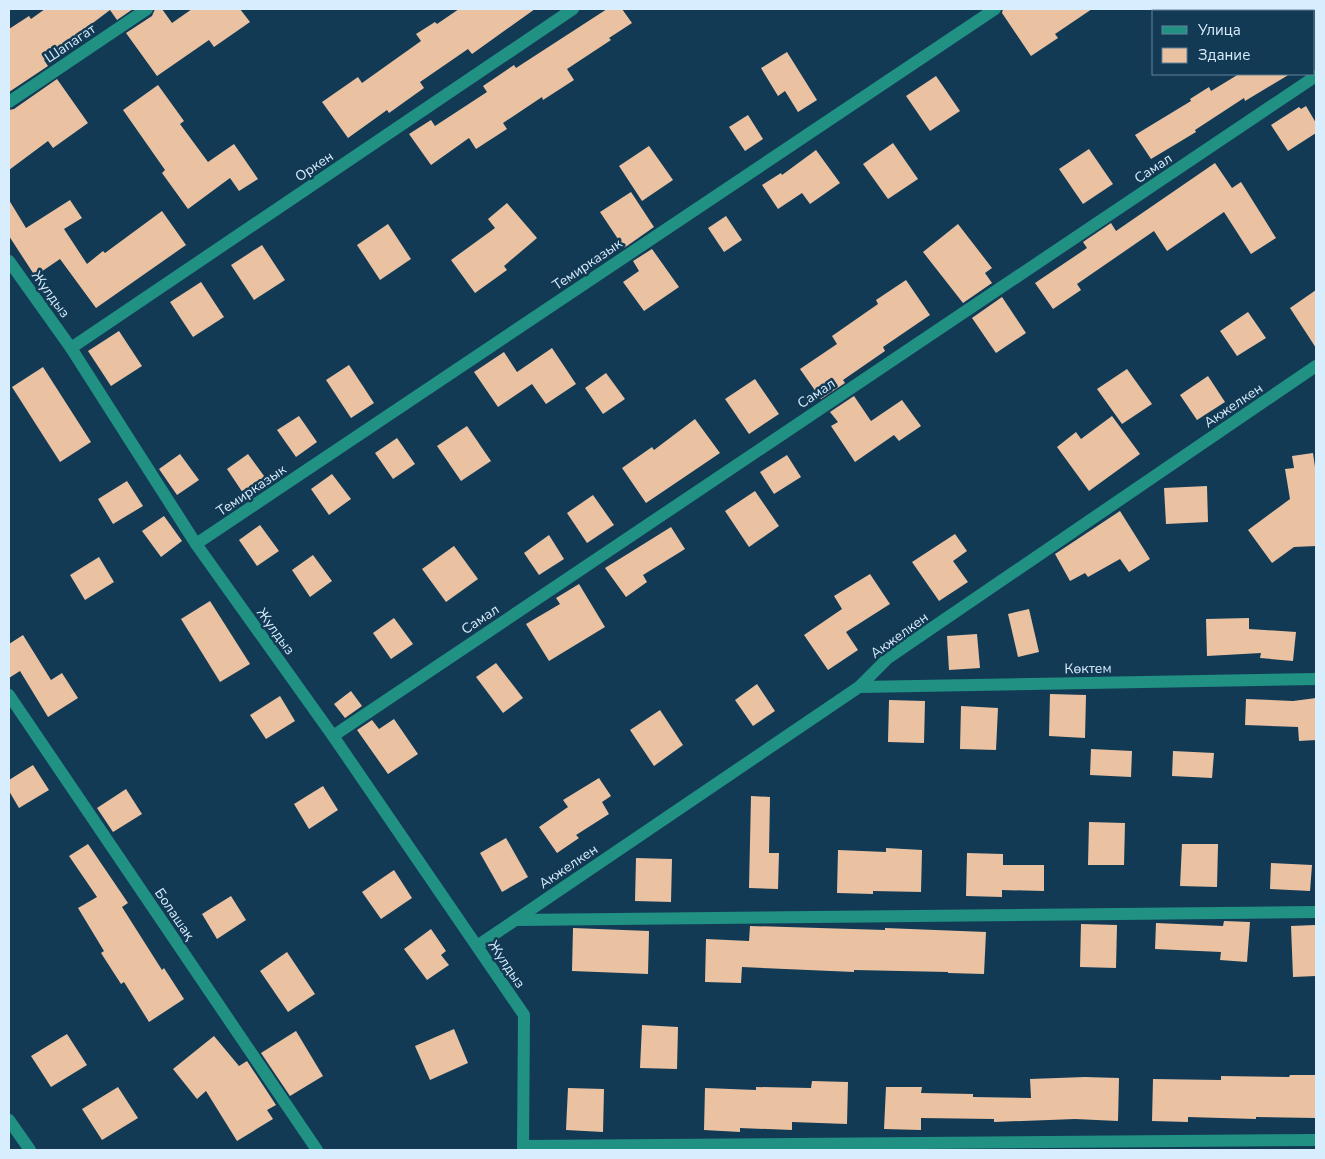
<svg xmlns="http://www.w3.org/2000/svg" width="1325" height="1159" font-family="'Nunito Sans',sans-serif">
  <style>
    .building { fill: #eac2a1 }
    .lines { fill: none; stroke-linecap: round; stroke-linejoin: round }
    .minor { stroke: #219183; stroke-width: 12 }
    .labels { text-anchor: middle; stroke-width: 5; stroke-linejoin: round; paint-order: stroke }
    .street-label { font-size: 14px; fill: #d8edfd; stroke: #133a54 }
  </style>
  <rect width="100%" height="100%" fill="#133a54"/>
  <g class="building">
    <polygon points="45,9 133,9 117,20 110,10 44,60 48,66 9,92 9,29 29,16 31,19"/>
    <polygon points="155,9 162,9 172,23 192,9 240,9 250,22 214,47 209,40 157,76 126,33 152,16"/>
    <polygon points="459,9 535,9 472,54 468,49 420,82 424,88 389,113 387,110 348,138 322,102 358,77 362,83 421,41 416,34 435,22 437,24"/>
    <polygon points="607,9 622,9 632,23 609,38 611,40 567,69 574,80 543,100 542,97 503,123 507,129 476,149 469,138 431,165 409,134 431,120 435,126 487,92 483,86 514,65 516,68"/>
    <polygon points="1003,9 1092,9 1055,34 1058,38 1031,56 1002,13"/>
    <polygon points="787,52 817,100 798,112 785,91 778,96 761,68"/>
    <polygon points="1239,74 1290,74 1245,101 1244,98 1195,130 1196,132 1151,159 1135,135 1191,101 1190,99 1209,87 1211,91"/>
    <polygon points="936,76 960,111 930,131 906,96"/>
    <polygon points="57,79 88,123 53,148 48,141 9,170 9,110 14,109"/>
    <polygon points="158,85 184,121 180,124 208,162 234,144 258,179 239,191 230,178 188,209 162,173 165,170 123,110"/>
    <polygon points="1306,106 1316,123 1316,133 1288,151 1271,125 1299,107 1301,109"/>
    <polygon points="748,115 763,139 745,151 729,127"/>
    <polygon points="893,143 918,179 888,199 863,164"/>
    <polygon points="649,146 673,180 642,201 619,166"/>
    <polygon points="1089,149 1113,184 1083,204 1059,169"/>
    <polygon points="816,150 840,183 810,204 802,193 778,209 762,185 781,173 782,175"/>
    <polygon points="1215,163 1232,188 1241,182 1276,238 1251,254 1224,212 1167,251 1154,231 1077,284 1081,290 1053,309 1035,283 1087,248 1083,242 1111,223 1116,231"/>
    <polygon points="631,192 654,227 624,248 600,212"/>
    <polygon points="9,200 26,228 70,200 82,218 64,229 87,264 103,251 105,253 162,211 186,245 96,308 60,259 35,276 9,236"/>
    <polygon points="507,203 537,238 504,266 507,270 475,293 451,260 495,228 488,219"/>
    <polygon points="726,216 742,240 724,252 708,228"/>
    <polygon points="388,224 411,259 380,280 357,245"/>
    <polygon points="958,224 992,268 985,273 992,283 963,303 923,252"/>
    <polygon points="262,245 285,280 254,300 231,265"/>
    <polygon points="652,249 679,287 644,311 623,282 639,271 633,261"/>
    <polygon points="906,280 930,315 883,347 885,351 843,380 845,383 821,399 800,369 837,344 832,336 878,304 876,300"/>
    <polygon points="201,282 224,317 193,337 170,302"/>
    <polygon points="1316,290 1316,348 1290,308"/>
    <polygon points="1002,297 1026,333 996,353 972,318"/>
    <polygon points="1248,312 1266,338 1237,356 1220,331"/>
    <polygon points="119,331 142,366 111,386 88,351"/>
    <polygon points="552,348 576,384 546,404 532,384 498,407 474,372 504,352 517,372"/>
    <polygon points="349,365 374,403 351,418 326,380"/>
    <polygon points="43,367 91,442 60,462 12,387"/>
    <polygon points="1127,369 1152,404 1122,424 1097,389"/>
    <polygon points="606,373 625,399 603,414 585,388"/>
    <polygon points="1208,376 1225,402 1197,420 1180,395"/>
    <polygon points="755,379 779,414 749,434 725,399"/>
    <polygon points="854,396 871,421 902,400 921,426 899,441 894,435 855,462 831,426 838,422 830,412"/>
    <polygon points="299,416 317,442 296,457 277,430"/>
    <polygon points="1112,416 1140,454 1089,491 1057,447 1076,432 1081,439"/>
    <polygon points="695,419 720,453 646,503 622,468 652,447 654,450"/>
    <polygon points="467,426 491,461 461,481 437,446"/>
    <polygon points="397,438 415,464 393,479 375,453"/>
    <polygon points="1313,453 1316,474 1316,546 1294,547 1272,563 1248,530 1290,499 1285,469 1294,468 1292,456"/>
    <polygon points="180,454 199,480 177,495 159,469"/>
    <polygon points="248,454 267,480 245,496 227,469"/>
    <polygon points="787,455 801,477 774,494 760,472"/>
    <polygon points="332,474 351,499 329,515 311,489"/>
    <polygon points="127,481 143,506 113,524 98,499"/>
    <polygon points="1207,486 1208,522 1166,524 1164,488"/>
    <polygon points="755,491 779,526 749,547 725,511"/>
    <polygon points="593,495 614,525 587,543 567,513"/>
    <polygon points="1120,511 1150,559 1129,572 1120,559 1088,577 1085,573 1070,581 1055,554"/>
    <polygon points="164,516 182,541 161,557 142,531"/>
    <polygon points="260,525 279,551 257,566 239,540"/>
    <polygon points="671,527 685,549 643,575 647,582 626,597 605,568"/>
    <polygon points="955,534 967,551 953,561 968,582 939,601 912,562"/>
    <polygon points="549,535 564,559 539,575 524,553"/>
    <polygon points="454,546 478,579 446,602 422,569"/>
    <polygon points="313,555 332,581 310,597 292,570"/>
    <polygon points="99,557 114,582 85,600 70,575"/>
    <polygon points="870,574 890,604 846,632 858,650 828,670 804,635 842,609 834,596"/>
    <polygon points="579,584 605,627 549,661 526,624 560,604 556,598"/>
    <polygon points="210,601 250,664 220,682 181,619"/>
    <polygon points="1029,609 1039,652 1018,657 1008,614"/>
    <polygon points="394,618 413,644 391,659 373,633"/>
    <polygon points="1249,618 1249,629 1296,632 1293,661 1260,658 1261,653 1207,656 1206,619"/>
    <polygon points="977,634 980,668 949,670 947,636"/>
    <polygon points="23,635 51,680 62,673 78,698 48,717 20,671 9,678 9,644"/>
    <polygon points="496,663 523,698 503,713 476,677"/>
    <polygon points="757,684 775,711 753,726 735,700"/>
    <polygon points="351,691 362,706 345,718 334,704"/>
    <polygon points="1050,694 1086,695 1085,738 1049,736"/>
    <polygon points="280,696 295,721 266,739 250,715"/>
    <polygon points="1316,698 1316,740 1299,741 1298,727 1245,725 1246,699 1293,701"/>
    <polygon points="889,700 925,701 924,743 888,742"/>
    <polygon points="961,706 998,708 996,750 960,749"/>
    <polygon points="660,710 683,745 654,766 630,730"/>
    <polygon points="394,719 418,754 388,774 357,730 372,720 379,729"/>
    <polygon points="1091,749 1132,751 1131,777 1090,775"/>
    <polygon points="1173,751 1214,753 1212,778 1172,776"/>
    <polygon points="33,765 49,790 19,808 9,791 9,780"/>
    <polygon points="599,778 611,796 602,802 609,814 576,835 579,838 557,853 539,827 568,807 563,800"/>
    <polygon points="323,786 338,810 309,829 294,804"/>
    <polygon points="126,789 142,814 113,832 97,808"/>
    <polygon points="751,796 770,797 769,853 779,853 778,889 749,888"/>
    <polygon points="1089,822 1125,823 1124,865 1088,865"/>
    <polygon points="506,838 528,877 502,892 480,853"/>
    <polygon points="88,844 128,903 122,907 162,970 164,968 184,999 149,1022 124,982 121,984 101,953 104,951 78,908 97,897 69,856"/>
    <polygon points="1182,844 1218,844 1217,887 1180,886"/>
    <polygon points="886,848 922,850 921,892 873,891 873,894 837,893 838,850 886,852"/>
    <polygon points="967,853 1003,854 1003,865 1044,865 1044,891 1002,890 1002,897 966,896"/>
    <polygon points="636,858 672,859 671,902 635,901"/>
    <polygon points="1271,863 1312,865 1310,891 1270,889"/>
    <polygon points="394,870 412,898 381,919 362,892"/>
    <polygon points="231,896 246,920 217,939 202,914"/>
    <polygon points="1224,921 1250,922 1247,962 1220,960 1221,952 1155,949 1156,923 1223,926"/>
    <polygon points="1081,924 1117,925 1116,968 1080,967"/>
    <polygon points="1315,925 1316,976 1293,977 1291,926"/>
    <polygon points="750,926 885,930 885,928 986,932 984,974 948,973 948,972 854,970 854,972 742,967 741,983 705,982 706,939 749,941"/>
    <polygon points="573,928 649,931 648,974 572,971"/>
    <polygon points="431,929 446,951 441,955 449,965 427,980 404,949"/>
    <polygon points="287,952 315,994 288,1012 260,971"/>
    <polygon points="642,1025 678,1027 677,1069 640,1068"/>
    <polygon points="454,1029 468,1063 430,1080 415,1046"/>
    <polygon points="296,1031 323,1076 290,1096 261,1053"/>
    <polygon points="67,1034 87,1065 51,1087 31,1056"/>
    <polygon points="214,1036 239,1066 247,1061 276,1105 267,1110 273,1119 237,1141 206,1091 197,1099 173,1069"/>
    <polygon points="1290,1075 1316,1075 1316,1118 1256,1117 1256,1119 1188,1117 1188,1122 1152,1121 1153,1079 1221,1080 1221,1076 1289,1077"/>
    <polygon points="1085,1077 1119,1078 1118,1121 1075,1119 994,1122 994,1119 921,1118 921,1130 884,1129 886,1087 922,1087 921,1093 973,1094 973,1097 1031,1098 1030,1079"/>
    <polygon points="812,1081 848,1082 847,1124 792,1122 792,1130 740,1128 740,1132 704,1130 705,1088 756,1090 756,1087 811,1088"/>
    <polygon points="118,1087 138,1118 102,1140 82,1109"/>
    <polygon points="568,1088 604,1089 603,1132 566,1130"/>
  </g>
  <g class="lines">
    <g class="minor">
      <polyline points="9,102 147,9"/>
      <polyline points="9,261 71,348 196,544 333,736 524,1015 523,1150"/>
      <polyline points="71,348 573,9"/>
      <polyline points="196,544 995,9"/>
      <polyline points="859,687 1316,679"/>
      <polyline points="9,695 317,1150"/>
      <polyline points="333,736 1316,76"/>
      <polyline points="516,920 1316,912"/>
      <polyline points="477,946 859,687 888,658 1316,366"/>
      <polyline points="9,1120 30,1150"/>
      <polyline points="523,1146 1316,1140"/>
    </g>
  </g>
  <g class="labels">
    <g class="street-label">
      <text transform="translate(70 43) rotate(-34)" y="5">Шапагат</text>
      <text transform="translate(314 166) rotate(-34)" y="5">Оркен</text>
      <text transform="translate(1153 168) rotate(-34)" y="5">Самал</text>
      <text transform="translate(587 264) rotate(-34)" y="5">Темирказык</text>
      <text transform="translate(51 294) rotate(54)" y="5">Жулдыз</text>
      <text transform="translate(816 393) rotate(-34)" y="5">Самал</text>
      <text transform="translate(1233 405) rotate(-34)" y="5">Акжелкен</text>
      <text transform="translate(251 490) rotate(-34)" y="5">Темирказык</text>
      <text transform="translate(480 619) rotate(-34)" y="5">Самал</text>
      <text transform="translate(276 631) rotate(54)" y="5">Жулдыз</text>
      <text transform="translate(899 635) rotate(-36)" y="5">Акжелкен</text>
      <text transform="translate(1088 668) rotate(-1)" y="5">Көктем</text>
      <text transform="translate(568 866) rotate(-34)" y="5">Акжелкен</text>
      <text transform="translate(175 914) rotate(56)" y="5">Болашақ</text>
      <text transform="translate(507 964) rotate(56)" y="5">Жулдыз</text>
    </g>
  </g>
  <rect width="1325" height="1159" fill="none" stroke="#d8edfd" stroke-width="20"/>
  <rect x="1152" y="10" width="162" height="65" fill="#133a54" stroke="#628298"/>
  <rect x="1162" y="26" width="25" height="8" fill="#219183" stroke="#628298"/>
  <text x="1198" y="35" font-size="15" fill="#d8edfd">Улица</text>
  <rect x="1162" y="48" width="25" height="15" fill="#eac2a1" stroke="#628298"/>
  <text x="1198" y="60" font-size="15" fill="#d8edfd">Здание</text>
</svg>
